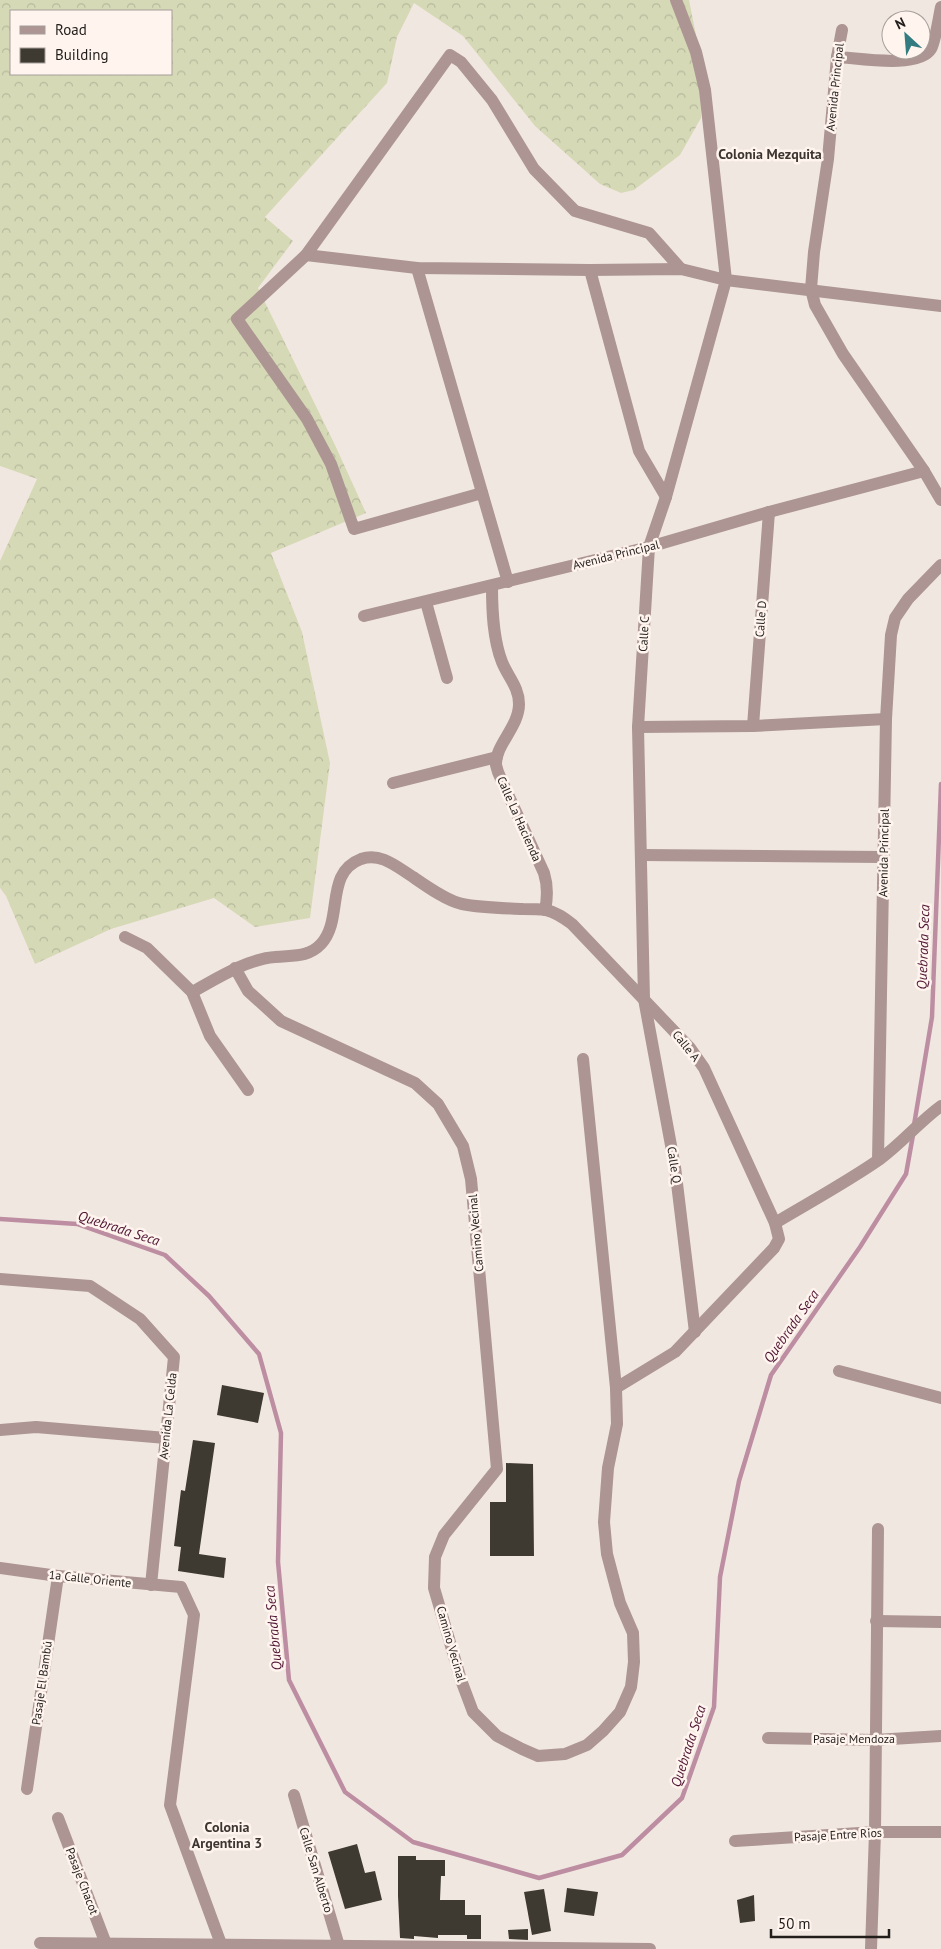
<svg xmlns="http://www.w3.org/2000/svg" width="941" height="1949" font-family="'PT Sans',sans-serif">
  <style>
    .forest { fill: url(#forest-crowns); fill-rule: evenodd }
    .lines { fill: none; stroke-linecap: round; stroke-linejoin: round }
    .stream { stroke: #bd8ea2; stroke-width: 4.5 }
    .building { fill: #3e3a32 }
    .minor { stroke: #ac9593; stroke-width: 12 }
    .labels { text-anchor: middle; stroke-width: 5; stroke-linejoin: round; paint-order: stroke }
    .street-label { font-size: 12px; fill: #211d1b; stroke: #fff4ee }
    .neighbourhood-label { font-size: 14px; font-weight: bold; fill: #3c3530; stroke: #fff4ee }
    .water-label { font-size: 14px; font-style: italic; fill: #4e1433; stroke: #fff4ee }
  </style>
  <defs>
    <pattern id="forest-crowns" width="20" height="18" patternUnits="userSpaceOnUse" patternTransform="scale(1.25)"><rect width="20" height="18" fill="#d6d9b6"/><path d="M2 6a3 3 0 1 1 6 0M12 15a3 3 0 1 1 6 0" fill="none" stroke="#b7ba9c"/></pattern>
  </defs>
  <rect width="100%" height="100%" fill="#f1e7e1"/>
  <path class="forest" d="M0,0H689L700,55L701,118L680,155L634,190L621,193L600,184L535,126L463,36L414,3L397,37L387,83L265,217L293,241L258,288L335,445L366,513L271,553L302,632L330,763L310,918L255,927L214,898L111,929L35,964L6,896L0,888V561L37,479L0,466ZM11,11H171V74H11Z"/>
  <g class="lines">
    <g class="stream">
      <polyline points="914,1125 932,1017 941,784"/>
      <polyline points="0,1219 77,1224 165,1255 209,1296 259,1354 281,1433 278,1562 289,1680 345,1792 413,1842 539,1878 622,1855 682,1798 714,1707 720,1577 739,1481 771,1375 860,1247 906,1174 913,1135"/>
    </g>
  </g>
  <g class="building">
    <polygon points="222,1385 264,1393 258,1423 217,1415"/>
    <polygon points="193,1440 215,1443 199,1554 226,1558 224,1578 178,1571 181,1547 174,1546 181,1490 185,1491"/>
    <polygon points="506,1463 533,1464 534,1556 490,1556 490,1502 506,1502"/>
    <polygon points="357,1844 365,1873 375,1871 382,1900 345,1909 328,1852"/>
    <polygon points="398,1856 416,1856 416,1860 445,1860 445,1876 441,1876 440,1900 465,1900 465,1915 481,1915 481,1939 467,1939 467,1935 438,1935 438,1938 414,1936 414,1939 400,1938 398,1896"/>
    <polygon points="567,1888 598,1892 594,1916 564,1912"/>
    <polygon points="544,1889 551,1931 532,1935 524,1892"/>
    <polygon points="754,1895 755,1921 740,1923 737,1900"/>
    <polygon points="528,1929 528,1940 509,1939 508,1930"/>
  </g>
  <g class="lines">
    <g class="minor">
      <polyline points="676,0 696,52 705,90 726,280 666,497 649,547 638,727 644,999 675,1167 695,1332"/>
      <polyline points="842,30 837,57 828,159 814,252 811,289 815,305 843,354 924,471 941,500"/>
      <path d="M837,57C858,58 919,69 931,49C935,43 939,16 941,7"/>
      <polyline points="306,255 417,268 590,270 639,451 666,497"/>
      <polyline points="417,268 508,582"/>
      <polyline points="590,270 681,269 726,280 941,306"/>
      <polyline points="482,493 354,529 331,464 307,419 237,319 306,255 450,55 461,62 492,100 534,169 575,211 649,233 681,269"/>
      <path d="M492,586C492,611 493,639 502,662C508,677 519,687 519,704C519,727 495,745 496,765C497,770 499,775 501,779L544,873C548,886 548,896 545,910"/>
      <polyline points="426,602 447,678"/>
      <polyline points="364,616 649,547 769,512 924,471"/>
      <polyline points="753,726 769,512"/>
      <polyline points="638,727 753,726 886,719"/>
      <polyline points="393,783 497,757"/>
      <polyline points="641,855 884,857"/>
      <polyline points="125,937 147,948 192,992 210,1036 248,1090"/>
      <path d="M192,992C216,979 247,959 275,957C292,955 308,958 321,944C344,919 324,873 361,859C381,852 397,867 413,877C426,886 447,901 462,904C482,908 503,908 523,909C530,909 538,909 546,910C556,912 564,918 572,924L690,1048L704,1068L775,1223L779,1239L774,1248L675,1352L616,1388L617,1424L608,1468L604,1522L607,1554L620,1603L633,1633L634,1662L631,1687L620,1712L603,1731L587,1745L565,1754L538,1756L522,1749L497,1736L473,1712L461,1680L434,1588L435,1557L444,1535L497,1469L471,1179L463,1146L438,1104L415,1083L281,1021L248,991L235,968"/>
      <polyline points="583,1059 616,1388"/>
      <polyline points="878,1160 886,719 891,635 895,618 908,599 941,565"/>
      <path d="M775,1223C810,1202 847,1182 880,1159C902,1143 919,1122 941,1106"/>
      <polyline points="0,1279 90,1286 140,1319 174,1357 151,1585"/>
      <polyline points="839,1371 941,1398"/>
      <polyline points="0,1430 36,1427 166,1438"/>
      <polyline points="0,1568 58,1576 181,1587 194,1615 170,1805 221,1944"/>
      <polyline points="876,1621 941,1622"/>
      <polyline points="768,1738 875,1740 941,1736"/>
      <polyline points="27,1789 58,1576"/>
      <polyline points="294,1795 339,1946"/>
      <polyline points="58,1818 106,1944"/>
      <polyline points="735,1841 875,1832 941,1832"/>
      <polyline points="40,1943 650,1949"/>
      <polyline points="871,1949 875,1832 878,1529"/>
    </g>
  </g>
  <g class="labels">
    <g class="street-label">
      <text transform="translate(835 87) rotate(-84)" y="4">Avenida Principal</text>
      <text transform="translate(616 555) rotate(-14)" y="4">Avenida Principal</text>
      <text transform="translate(761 619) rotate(-86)" y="4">Calle D</text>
      <text transform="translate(644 634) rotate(-87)" y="4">Calle C</text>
      <text transform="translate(519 819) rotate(66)" y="4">Calle La Hacienda</text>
      <text transform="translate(884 853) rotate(-89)" y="4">Avenida Principal</text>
      <text transform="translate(686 1046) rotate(51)" y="4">Calle A</text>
      <text transform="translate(674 1165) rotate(81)" y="4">Calle Q</text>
      <text transform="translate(476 1233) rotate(-95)" y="4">Camino Vecinal</text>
      <text transform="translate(168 1416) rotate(-84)" y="4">Avenida La Celda</text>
      <text transform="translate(90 1579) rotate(6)" y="4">1a Calle Oriente</text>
      <text transform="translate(451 1644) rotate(74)" y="4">Camino Vecinal</text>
      <text transform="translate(42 1683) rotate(-82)" y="4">Pasaje El Bambú</text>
      <text x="854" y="1743">Pasaje Mendoza</text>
      <text transform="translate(838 1835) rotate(-3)" y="4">Pasaje Entre Rios</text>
      <text transform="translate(316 1870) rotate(73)" y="4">Calle San Alberto</text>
      <text transform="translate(82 1881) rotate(69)" y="4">Pasaje Chacot</text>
    </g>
    <g class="neighbourhood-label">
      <text x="770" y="159">Colonia Mezquita</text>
      <text x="227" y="1832">Colonia<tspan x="227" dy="16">Argentina 3</tspan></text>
    </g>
    <g class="water-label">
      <text transform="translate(923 947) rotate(-88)" y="5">Quebrada Seca</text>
      <text transform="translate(119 1228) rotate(18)" y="5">Quebrada Seca</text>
      <text transform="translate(791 1326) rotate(-55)" y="5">Quebrada Seca</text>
      <text transform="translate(273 1628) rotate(-95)" y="5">Quebrada Seca</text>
      <text transform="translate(688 1746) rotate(-72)" y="5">Quebrada Seca</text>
    </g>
  </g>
  <rect x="10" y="10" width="162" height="65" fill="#fff4ee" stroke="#a69e9a"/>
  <rect x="20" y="26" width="25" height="8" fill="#ac9593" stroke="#a69e9a"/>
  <text x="55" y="35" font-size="15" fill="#211d1b">Road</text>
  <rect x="20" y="48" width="25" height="15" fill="#3e3a32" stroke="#a69e9a"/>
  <text x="55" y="60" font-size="15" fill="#211d1b">Building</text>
  <g transform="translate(906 35) rotate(334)"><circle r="24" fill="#fff4ee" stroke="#a69e9a"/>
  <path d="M0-4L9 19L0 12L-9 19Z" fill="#327b80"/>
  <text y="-8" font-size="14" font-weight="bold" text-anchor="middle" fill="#211d1b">N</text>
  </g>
  <path d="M771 1929v8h118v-8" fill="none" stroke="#211d1b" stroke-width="2.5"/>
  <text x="778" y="1929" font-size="15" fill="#211d1b" stroke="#fff4ee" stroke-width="4" paint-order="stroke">50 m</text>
</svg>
